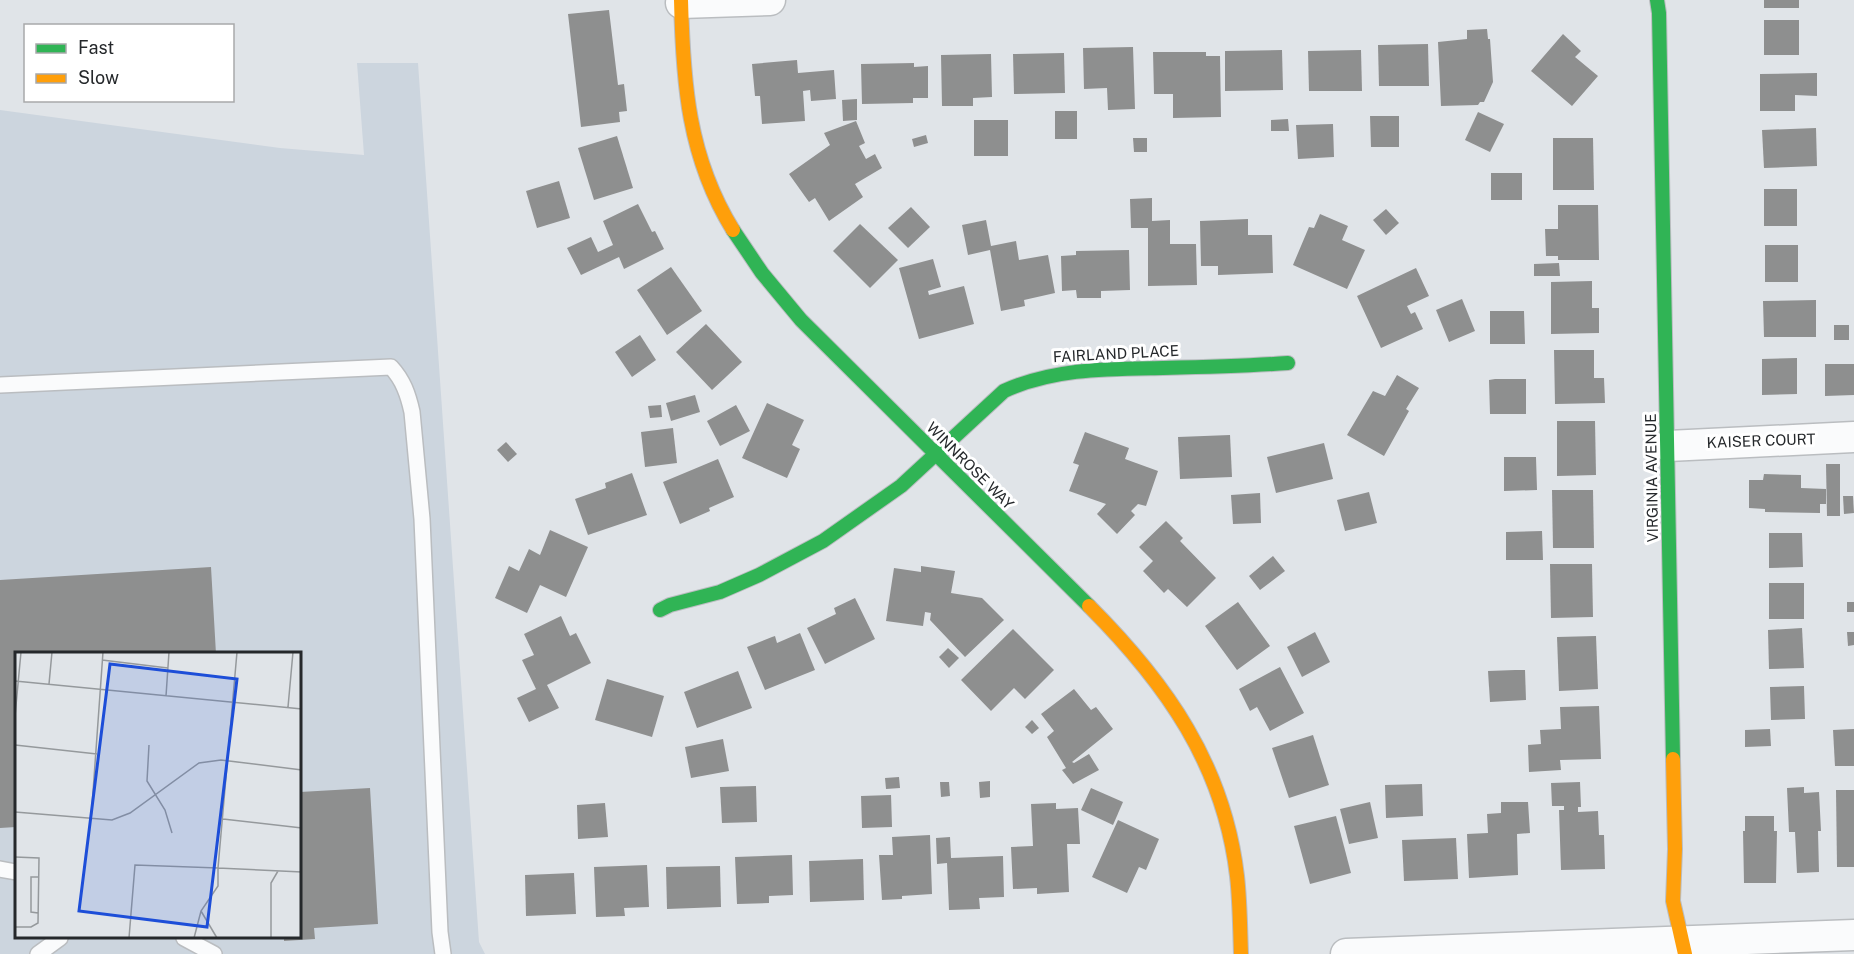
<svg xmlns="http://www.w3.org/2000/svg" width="1854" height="954" font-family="'Public Sans',sans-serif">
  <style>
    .built { fill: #ccd5de; fill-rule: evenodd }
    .building { fill: #8e8f8f }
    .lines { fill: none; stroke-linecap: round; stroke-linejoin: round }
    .lane-casing { stroke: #babdc0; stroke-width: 18 }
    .street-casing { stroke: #babdc0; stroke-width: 33 }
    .fast-casing { stroke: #babdc0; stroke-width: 16 }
    .slow-casing { stroke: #babdc0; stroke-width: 16 }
    .lane { stroke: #fafbfc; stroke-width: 15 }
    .street { stroke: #fafbfc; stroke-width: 30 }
    .fast { stroke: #30b455; stroke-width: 14 }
    .slow { stroke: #ff9f0a; stroke-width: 14 }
    .labels { text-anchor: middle; stroke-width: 6; stroke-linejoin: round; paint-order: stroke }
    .street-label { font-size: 15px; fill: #25282b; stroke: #fff }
    .inset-road { fill: none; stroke: #95999c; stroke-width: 1.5 }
    .view { fill: #1d4ed8; fill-opacity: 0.15; stroke: #1d4ed8; stroke-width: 3 }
    .inset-edge { fill: none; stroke: #25282b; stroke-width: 3 }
  </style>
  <rect width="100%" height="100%" fill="#e0e4e8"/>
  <path class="built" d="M357,63H418L479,942L485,954H0V110L280,148L364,155ZM16,654H300V938H16Z"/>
  <g class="building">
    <rect x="1764" y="0" width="35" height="8"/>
    <polygon points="609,10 618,85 624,84 627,111 619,112 620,122 581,127 568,14"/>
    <rect x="1764" y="20" width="35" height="35"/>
    <polygon points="1487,29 1488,39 1490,39 1493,82 1484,102 1480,102 1478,105 1441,106 1438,42 1467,39 1467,30"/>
    <polygon points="1563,34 1581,51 1575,57 1598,76 1572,106 1531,71"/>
    <polygon points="1428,44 1429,86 1379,86 1378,45"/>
    <polygon points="1133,47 1135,109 1108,110 1107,88 1084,89 1083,48"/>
    <polygon points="1282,50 1283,90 1225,91 1225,51"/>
    <polygon points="1361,50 1362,91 1309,91 1308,51"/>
    <polygon points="1153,52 1206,52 1206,56 1220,56 1221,117 1173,118 1173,94 1154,94"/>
    <polygon points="1064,53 1065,93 1014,94 1013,54"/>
    <polygon points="991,54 992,97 973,98 973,106 942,106 941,55"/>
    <polygon points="797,60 798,73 834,70 836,99 811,101 810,90 803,91 805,121 762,124 760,96 755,96 752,64"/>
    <polygon points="914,63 914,67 928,66 928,98 913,98 913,103 862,104 861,64"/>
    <polygon points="1817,73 1817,96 1795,95 1795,111 1760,111 1760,74"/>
    <polygon points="857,99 857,120 843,121 842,100"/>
    <rect x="1055" y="111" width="22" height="28"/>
    <polygon points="1478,112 1504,124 1490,152 1465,140"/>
    <polygon points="1370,116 1399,116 1399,147 1371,147"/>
    <polygon points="1288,119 1289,131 1271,131 1271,120"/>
    <rect x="974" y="120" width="34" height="36"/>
    <polygon points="856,121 865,143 859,146 866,159 875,154 882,168 855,184 863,197 829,221 815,198 809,202 789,174 830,145 824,133"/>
    <polygon points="1333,124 1334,157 1298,159 1296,125"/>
    <polygon points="1816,128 1817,166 1764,168 1762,130"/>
    <polygon points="926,135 928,143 914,147 912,139"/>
    <polygon points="617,136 633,188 594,200 578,148"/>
    <polygon points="1133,138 1147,138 1147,152 1134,152"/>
    <polygon points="1553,138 1593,138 1594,190 1553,190"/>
    <rect x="1491" y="173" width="31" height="27"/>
    <polygon points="559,181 570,218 537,228 526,191"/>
    <rect x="1764" y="189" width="33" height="37"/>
    <polygon points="1152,198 1152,221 1170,220 1170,244 1196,244 1197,285 1148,286 1148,228 1131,228 1130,199"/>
    <polygon points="638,204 652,232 655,231 664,249 624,269 619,257 581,275 567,248 591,237 598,252 613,245 603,221"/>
    <polygon points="1558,205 1598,205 1599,260 1558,260 1558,256 1546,256 1545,229 1558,229"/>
    <polygon points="911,207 930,227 908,248 888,228"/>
    <polygon points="1386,209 1399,223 1386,235 1373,220"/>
    <polygon points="1320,214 1348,226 1342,240 1365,250 1347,289 1293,265 1309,227 1314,228"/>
    <polygon points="1248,219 1248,235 1272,235 1273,273 1218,275 1218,266 1201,266 1200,221"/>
    <polygon points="986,220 991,246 1016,241 1019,260 1048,255 1055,293 1024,300 1025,306 1001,311 990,250 968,255 962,225"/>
    <polygon points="860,224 898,260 870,288 833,251"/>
    <rect x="1765" y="245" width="33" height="37"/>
    <polygon points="1129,250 1130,290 1101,291 1101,298 1077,298 1076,290 1062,291 1061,256 1076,255 1076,251"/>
    <polygon points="933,259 941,287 928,291 929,295 964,286 974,324 919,339 899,268"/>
    <polygon points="1559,263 1560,276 1534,276 1534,264"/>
    <polygon points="671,267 702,311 667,335 637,290"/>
    <polygon points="1416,268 1429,296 1407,306 1411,314 1415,312 1423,329 1381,348 1357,296"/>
    <polygon points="1592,281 1592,308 1599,308 1599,333 1551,334 1551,282"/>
    <polygon points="1462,299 1475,331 1449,342 1436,310"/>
    <polygon points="1816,300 1816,337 1764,337 1763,301"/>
    <polygon points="1490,311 1524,311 1525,344 1490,344"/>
    <polygon points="706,324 742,362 712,390 676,352"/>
    <rect x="1834" y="325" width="15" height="15"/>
    <polygon points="640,335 656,360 632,377 615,352"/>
    <polygon points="1554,350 1594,350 1594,378 1604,378 1605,403 1555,404"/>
    <polygon points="1797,358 1797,394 1762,395 1762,359"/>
    <polygon points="1825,364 1854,364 1854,395 1825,396"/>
    <polygon points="1397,375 1419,388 1406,409 1409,411 1384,456 1347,435 1373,391 1385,396"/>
    <polygon points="1495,379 1526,379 1526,414 1490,414 1489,380"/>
    <polygon points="695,395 700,412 671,421 666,403"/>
    <polygon points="767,403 804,420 792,445 800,449 787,478 742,458"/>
    <polygon points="661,405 662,417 650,418 648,406"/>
    <polygon points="736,405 750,431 720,446 707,421"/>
    <polygon points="1557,421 1595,421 1596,475 1557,476"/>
    <polygon points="673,428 677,463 645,467 641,432"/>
    <polygon points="1085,432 1129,448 1125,459 1158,471 1146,506 1138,504 1131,511 1135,515 1117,534 1097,514 1106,504 1069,491 1079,465 1073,463"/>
    <polygon points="1230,435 1232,477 1180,479 1178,437"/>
    <polygon points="506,442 517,454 508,462 497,450"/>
    <polygon points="1324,443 1333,479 1276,493 1267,457"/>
    <polygon points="1504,457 1536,457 1537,490 1504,491"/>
    <polygon points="718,459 734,497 709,508 710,511 680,524 663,482"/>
    <polygon points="1826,464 1840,464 1840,516 1827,516"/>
    <polygon points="632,473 647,515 588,535 575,499 606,488 605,483"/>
    <polygon points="1764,474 1801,475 1801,488 1826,489 1826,504 1820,504 1820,513 1765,512 1765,509 1749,508 1749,480 1763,480"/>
    <polygon points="1552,490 1593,490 1594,548 1553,548"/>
    <polygon points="1369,492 1377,523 1345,531 1337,500"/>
    <polygon points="1260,493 1261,523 1233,524 1231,495"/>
    <polygon points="1843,496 1853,496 1854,513 1844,514"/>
    <polygon points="1166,521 1183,538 1180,541 1216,578 1187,607 1168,589 1164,593 1143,571 1153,561 1139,547"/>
    <polygon points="550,530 588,547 566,597 540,585 527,613 495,598 509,566 519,571 529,549 540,555"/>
    <polygon points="1542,531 1543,560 1506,560 1506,532"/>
    <polygon points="1769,533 1802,533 1803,567 1769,568"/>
    <polygon points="1273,556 1285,571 1260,590 1249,576"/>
    <polygon points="1550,564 1592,564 1593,617 1551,618"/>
    <polygon points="921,566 955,571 951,593 982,598 1004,620 965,657 930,620 931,613 925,612 923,626 886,621 894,568 921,572"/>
    <polygon points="211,567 216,654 16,654 16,790 14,791 15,802 16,802 16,827 0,828 0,580"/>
    <rect x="1769" y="583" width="35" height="36"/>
    <polygon points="855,598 875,639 825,664 807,628 836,614 834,608"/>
    <polygon points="1238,602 1270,646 1237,670 1205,626"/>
    <rect x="1847" y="602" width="7" height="10"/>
    <polygon points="561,616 570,636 576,633 591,663 547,685 559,708 529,722 517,698 536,689 522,660 534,655 524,634"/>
    <polygon points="1802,628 1804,668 1769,669 1768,630"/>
    <polygon points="1013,629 1054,670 1025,699 1014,688 991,711 961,680"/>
    <polygon points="1315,632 1330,662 1302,677 1287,647"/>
    <polygon points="1847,632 1854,632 1854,645 1848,646"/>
    <polygon points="800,633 815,670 765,690 747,647 772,637 775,636 777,643"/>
    <polygon points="1596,636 1598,689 1559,691 1557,637"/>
    <polygon points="948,648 959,658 949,668 939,657"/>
    <polygon points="1280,667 1304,713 1270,731 1257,707 1250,711 1239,689"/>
    <polygon points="1515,670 1525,670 1526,700 1490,702 1488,671"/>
    <polygon points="738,671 752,708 697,728 684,692"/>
    <polygon points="607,679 664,696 652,737 595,720"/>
    <polygon points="1804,686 1805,719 1771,720 1770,687"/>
    <polygon points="1074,689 1091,710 1096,707 1113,729 1072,762 1074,763 1089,754 1099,770 1073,784 1062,770 1066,768 1047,737 1054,731 1041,714"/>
    <polygon points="1599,706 1601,759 1560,760 1561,770 1529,772 1528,745 1541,744 1540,730 1561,729 1560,707"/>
    <polygon points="1032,720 1039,728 1032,734 1025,727"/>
    <polygon points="1770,729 1771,746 1745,747 1745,730"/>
    <polygon points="1854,729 1854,766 1835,766 1833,730"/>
    <polygon points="1313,735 1329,785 1289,798 1272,748"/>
    <polygon points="723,739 729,771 691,778 685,747"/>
    <polygon points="899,777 900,788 886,789 885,778"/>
    <polygon points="990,781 990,797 980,798 979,782"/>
    <polygon points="940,782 949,782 950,796 941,797"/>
    <polygon points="1580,782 1581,807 1578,807 1578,812 1598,811 1599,835 1604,835 1605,869 1561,870 1559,810 1564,810 1564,806 1552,806 1551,783"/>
    <polygon points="1422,784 1423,816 1386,818 1385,785"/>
    <polygon points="756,786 757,822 722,823 720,787"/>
    <polygon points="1804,787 1804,793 1819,792 1821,831 1818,831 1819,872 1797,873 1795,832 1789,832 1787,788"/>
    <polygon points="370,788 378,924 314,928 315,939 284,941 284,938 300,938 300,792"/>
    <polygon points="1091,788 1123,802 1113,825 1081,810"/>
    <polygon points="1836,790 1854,790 1854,867 1837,867"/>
    <polygon points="891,795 892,827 862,828 861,796"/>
    <polygon points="1370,802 1378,838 1349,844 1340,809"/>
    <polygon points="1501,802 1528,802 1530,833 1517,834 1518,875 1469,878 1467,834 1488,833 1487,814 1501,813"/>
    <polygon points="605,803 608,837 578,839 577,805"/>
    <polygon points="1056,803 1056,809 1078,808 1080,844 1067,844 1069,892 1037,894 1037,888 1013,889 1011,847 1033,846 1031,804"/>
    <polygon points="1336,816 1351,873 1310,884 1294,826"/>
    <polygon points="1745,816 1774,816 1774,831 1777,831 1776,883 1744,883 1743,831 1745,831"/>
    <polygon points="1118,820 1159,839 1146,870 1139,867 1127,893 1092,877"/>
    <polygon points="930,835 932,894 902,896 902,899 882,900 879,855 893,855 892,837"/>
    <polygon points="950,837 951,858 1003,856 1004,897 979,898 980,909 949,910 947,863 937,864 936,838"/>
    <polygon points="1456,838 1458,879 1404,881 1402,840"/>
    <polygon points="792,855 793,895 769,896 769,903 737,904 735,857"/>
    <polygon points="863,859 864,900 810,902 809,861"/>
    <polygon points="647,865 649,907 624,908 625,916 596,917 594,867"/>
    <polygon points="720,866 721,907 667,909 666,867"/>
    <polygon points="574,873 576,914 526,916 525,875"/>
  </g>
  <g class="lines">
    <defs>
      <g id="lane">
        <path d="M0,385L391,367C403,380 408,394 412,412L422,519L440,932L443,954"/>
        <polyline points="0,869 16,872"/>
        <polyline points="184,938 214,954"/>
        <polyline points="38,954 60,938"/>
      </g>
      <g id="street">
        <polyline points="681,3 770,0"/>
        <polyline points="1668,446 1854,437"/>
        <polyline points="1346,954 1854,935"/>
      </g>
      <g id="fast">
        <polyline points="1657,0 1659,13 1673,759"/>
        <polyline points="733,230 762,273 801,320 1089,606"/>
        <path d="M660,610L670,605L720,592L759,575L823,541L901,486L1004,391C1055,368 1108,369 1163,368C1205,367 1246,366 1288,363"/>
      </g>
      <g id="slow">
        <path d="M681,0C683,83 688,157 733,230"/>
        <path d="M1089,606C1166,683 1224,765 1237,876C1240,902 1240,928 1241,954"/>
        <polyline points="1673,759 1675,849 1673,901 1685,954"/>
      </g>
    </defs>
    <use href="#lane" class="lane-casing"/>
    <use href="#street" class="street-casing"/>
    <use href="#fast" class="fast-casing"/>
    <use href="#slow" class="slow-casing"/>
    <use href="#lane" class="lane"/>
    <use href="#street" class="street"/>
    <use href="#fast" class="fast"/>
    <use href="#slow" class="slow"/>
  </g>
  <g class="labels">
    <g class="street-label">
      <text transform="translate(1116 354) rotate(-3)" y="5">FAIRLAND PLACE</text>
      <text transform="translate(1761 441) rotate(-2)" y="5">KAISER COURT</text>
      <text transform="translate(970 466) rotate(45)" y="5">WINNROSE WAY</text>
      <text transform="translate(1652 478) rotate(-91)" y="5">VIRGINIA AVENUE</text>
    </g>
  </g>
  <g transform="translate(15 652)">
    <rect width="286" height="286" fill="#e0e4e8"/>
    <path class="inset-road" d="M87,8L153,16M0,29L287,57M34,32L37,0M151,44L154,0M273,55L278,0M0,64L6,0M0,93L82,102M134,93L132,129L150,158L157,181M0,160L97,168L115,161L184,111L206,108L287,118M208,167L287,176M76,168L88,0M0,205L24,206L23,271L16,275H0M186,259L202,286M23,261L16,260V225H23M114,286L120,213L203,216L222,0M179,286L186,259L203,234V216L287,220M256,286V231L263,219"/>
    <path class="view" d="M95,12L222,27L192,275L64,259Z"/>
    <rect width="286" height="286" class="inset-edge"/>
  </g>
  <rect x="24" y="24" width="210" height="78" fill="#ffffff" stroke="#a8a9aa" stroke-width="1.5"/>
  <rect x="36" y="44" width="30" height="9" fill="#30b455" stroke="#a8a9aa" stroke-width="1.5"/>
  <text x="78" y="54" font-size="18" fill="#25282b">Fast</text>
  <rect x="36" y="74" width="30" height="9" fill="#ff9f0a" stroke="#a8a9aa" stroke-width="1.5"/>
  <text x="78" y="84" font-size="18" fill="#25282b">Slow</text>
</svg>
